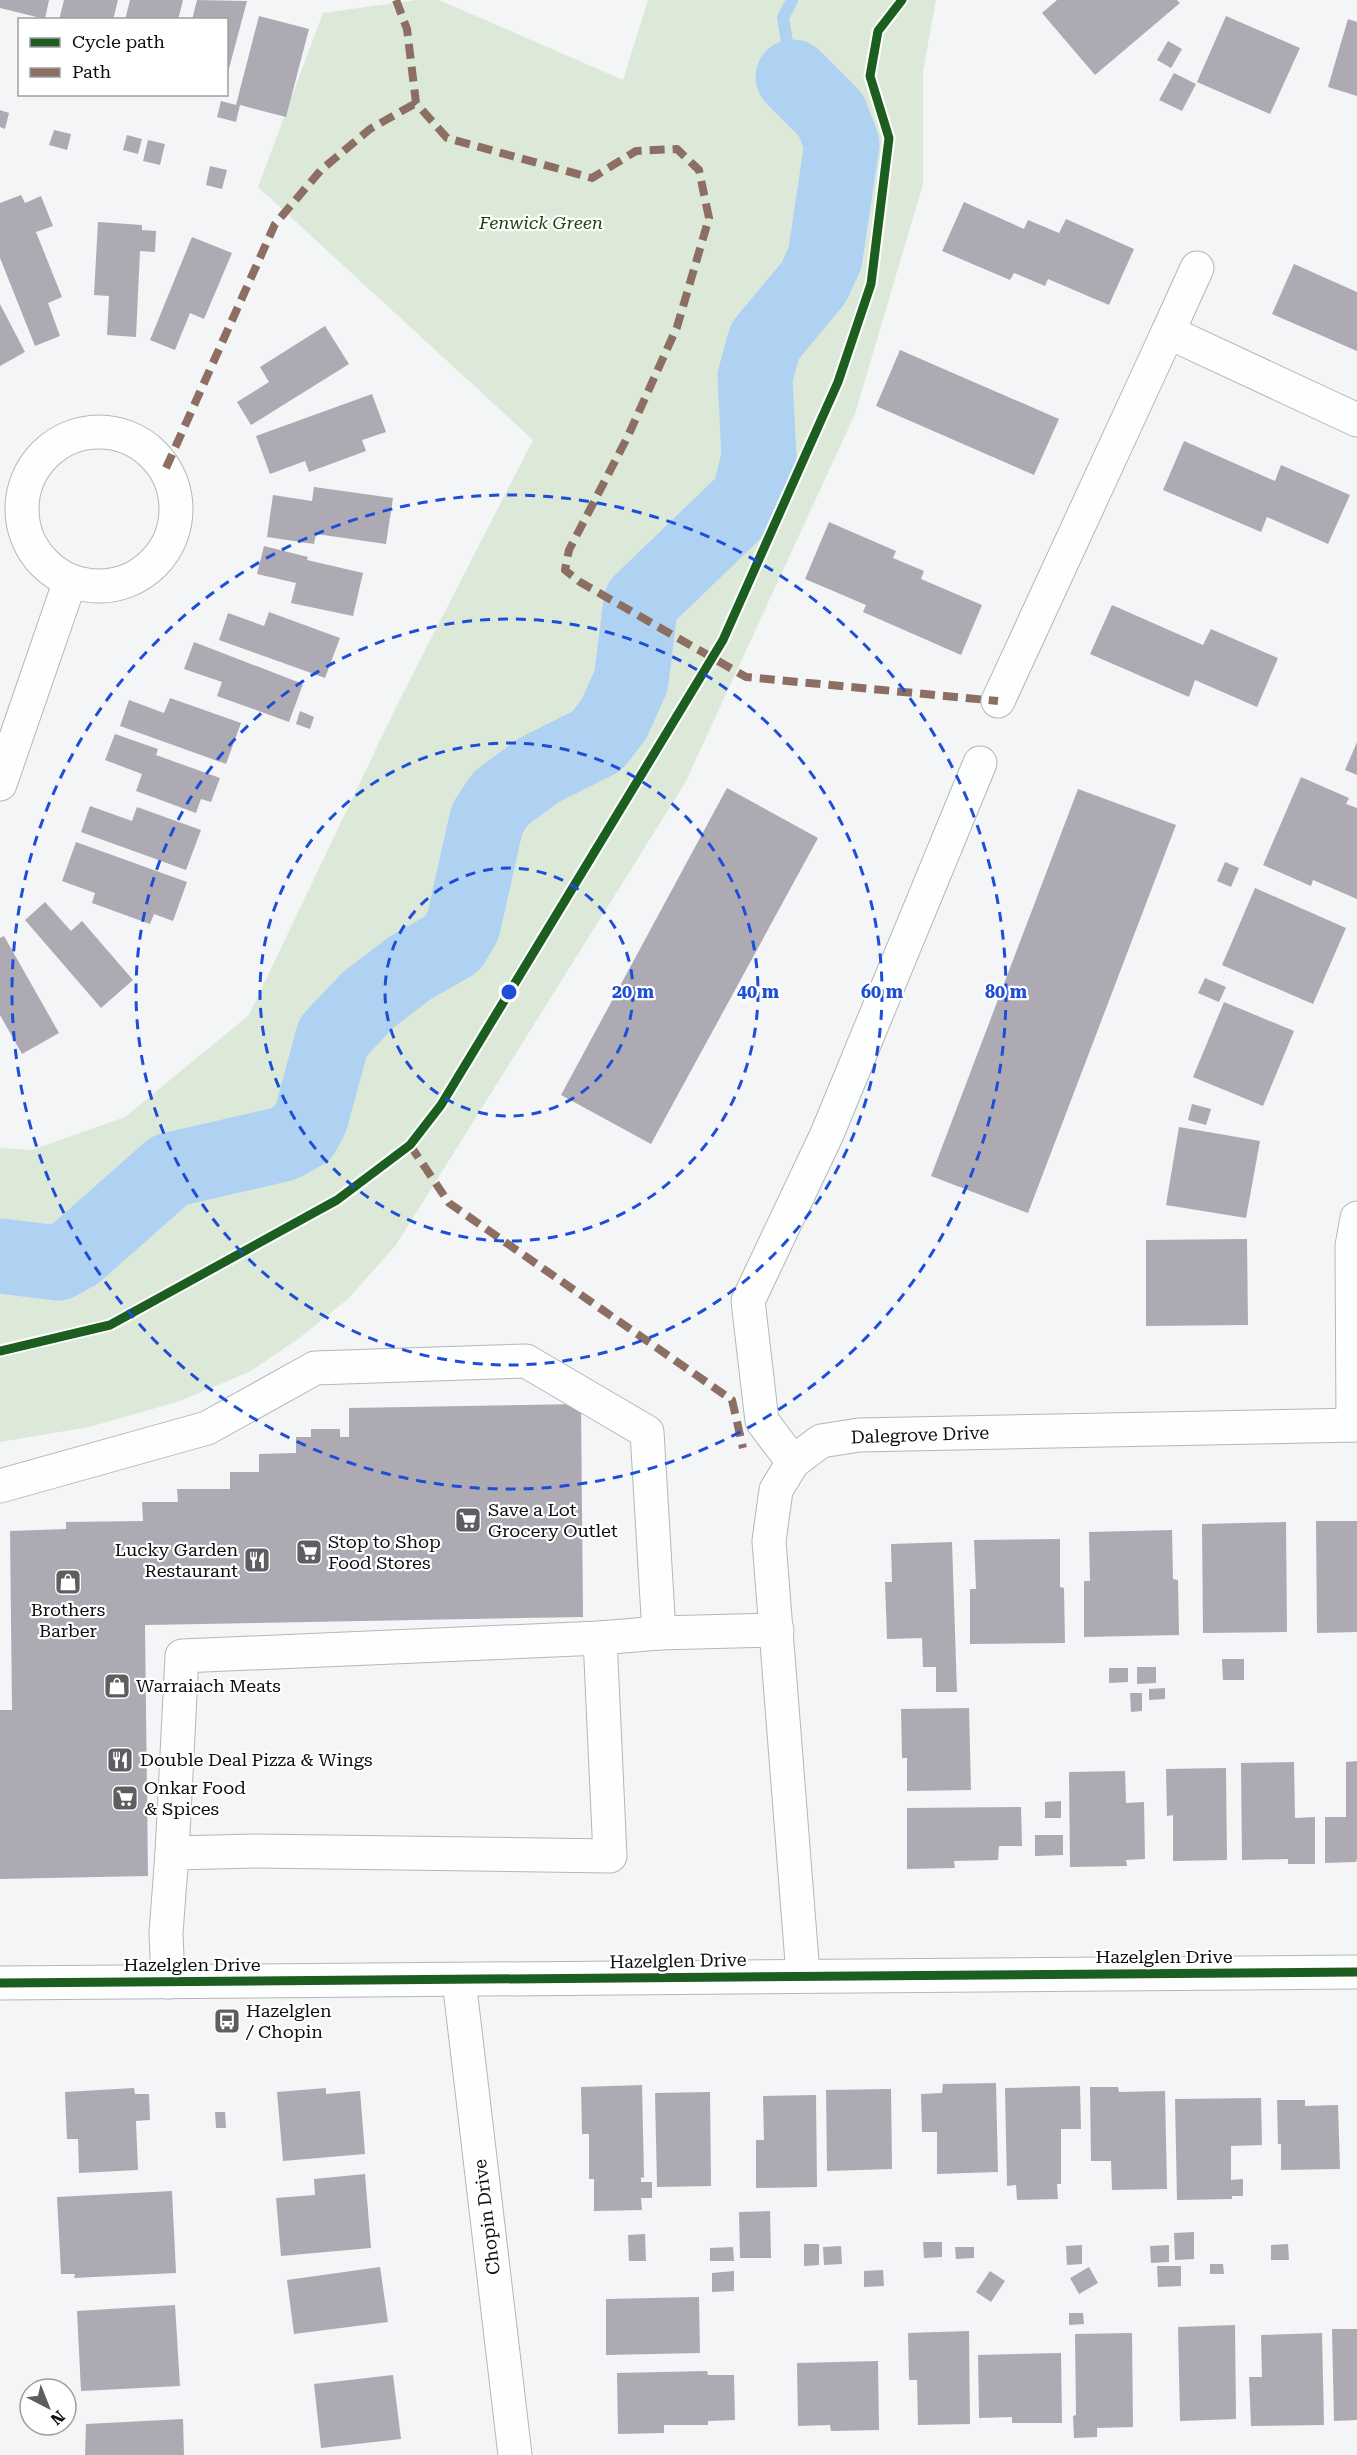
<svg xmlns="http://www.w3.org/2000/svg" width="1357" height="2455" font-family="'Roboto Serif',serif">
  <style>
    .green { fill: #dce9d8 }
    .lines { fill: none; stroke-linecap: round; stroke-linejoin: round }
    .stream { stroke: #b0d2f2; stroke-width: 12 }
    .river { stroke: #b0d2f2; stroke-width: 75 }
    .building { fill: #aeaab4 }
    .minor-casing { stroke: #b5b6b8; stroke-width: 35 }
    .minor { stroke: #fdfefe; stroke-width: 33 }
    .quiet { stroke: #8d6e63; stroke-width: 8; stroke-dasharray: 15 8; stroke-linecap: butt }
    .cycleway-casing { stroke: #fff; stroke-width: 13 }
    .cycleway { stroke: #1b5e20; stroke-width: 9 }
    .ring { fill: none; stroke: #1d4ed8; stroke-width: 3; stroke-dasharray: 10 8 }
    .labels { text-anchor: middle; stroke-width: 4.5; stroke-linejoin: round; paint-order: stroke }
    .park-label { font-size: 18px; font-style: italic; fill: #23430b; stroke: #fff }
    .street-label { font-size: 18px; fill: #0c0d0e; stroke: #fff }
    .poi-label { font-size: 18px; fill: #0c0d0e; stroke: #fff; text-anchor: start }
    .centre { fill: #1d4ed8; stroke: #fff; stroke-width: 3 }
    .ring-label { font-size: 18px; text-anchor: middle; font-weight: bold; fill: #1d4ed8; stroke: #fff; stroke-width: 4.5; stroke-linejoin: round; paint-order: stroke }
  </style>
  <rect width="100%" height="100%" fill="#f3f5f7"/>
  <polygon class="green" points="416,0 439,0 623,80 648,0 936,0 923,72 923,184 855,414 685,783 396,1245 348,1299 298,1339 249,1372 177,1402 89,1427 0,1442 0,1148 32,1150 125,1117 249,1015 397,705 533,440 258,187 323,13"/>
  <g class="lines">
    <polyline class="stream" points="792,0 783,18 793,77"/>
    <polyline class="river" points="0,1256 58,1263 76,1253 170,1170 283,1144 303,1133 311,1118 333,1037 368,1000 410,968 452,944 463,926 487,819 501,798 539,770 597,741 614,719 631,681 641,602 749,498 759,457 755,377 765,341 814,282 825,258 842,144 831,115 793,77"/>
  </g>
  <g class="building">
    <polygon points="0,0 49,0 45,19 0,8"/>
    <polygon points="64,0 118,0 113,20 59,20"/>
    <polygon points="130,0 183,0 178,20 125,20"/>
    <polygon points="197,0 247,1 227,76 226,20 192,20"/>
    <polygon points="1057,0 1177,0 1180,3 1095,75 1042,13"/>
    <polygon points="259,16 309,29 286,117 240,105 236,122 217,117 221,101 236,105"/>
    <polygon points="1226,16 1300,48 1270,114 1197,82"/>
    <polygon points="1348,19 1357,22 1357,96 1328,87"/>
    <polygon points="1168,41 1182,49 1171,68 1157,60"/>
    <polygon points="1174,73 1196,84 1182,111 1159,100"/>
    <polygon points="0,110 9,113 5,129 0,127"/>
    <polygon points="54,130 71,134 67,150 49,145"/>
    <polygon points="127,135 142,139 138,154 123,150"/>
    <polygon points="148,140 165,144 160,165 143,161"/>
    <polygon points="210,166 227,170 222,189 206,185"/>
    <polygon points="21,195 25,203 41,196 53,226 36,232 62,297 48,303 60,336 35,346 0,258 0,203"/>
    <polygon points="964,202 1024,229 1028,220 1059,233 1066,219 1134,249 1109,305 1048,279 1045,286 1014,273 1010,280 942,251"/>
    <polygon points="98,222 142,225 142,230 156,231 155,252 140,251 136,337 107,335 109,296 94,295"/>
    <polygon points="192,237 232,253 204,319 190,313 175,350 150,340"/>
    <polygon points="1294,264 1357,292 1357,351 1272,314"/>
    <polygon points="0,304 25,352 0,366"/>
    <polygon points="325,326 349,364 251,425 237,402 269,382 260,367"/>
    <polygon points="900,350 1059,419 1034,475 876,406"/>
    <polygon points="372,394 386,432 362,440 366,451 309,472 305,461 270,474 256,436"/>
    <polygon points="1184,441 1275,481 1281,465 1350,495 1328,544 1267,517 1261,532 1163,490"/>
    <polygon points="314,487 393,498 386,544 316,534 314,544 267,537 273,495 312,501"/>
    <polygon points="829,522 896,551 893,558 924,571 921,579 982,605 961,655 863,612 866,605 805,579"/>
    <polygon points="264,546 308,557 307,560 363,573 353,616 291,603 296,583 257,574"/>
    <polygon points="1112,605 1203,645 1211,629 1278,658 1257,707 1195,680 1189,697 1090,654"/>
    <polygon points="269,612 340,638 325,678 219,640 228,613 264,626"/>
    <polygon points="194,642 303,684 289,722 217,696 222,682 184,669"/>
    <polygon points="170,698 241,723 226,764 120,726 129,700 164,713"/>
    <polygon points="300,711 314,717 310,729 296,724"/>
    <polygon points="115,734 158,749 156,755 220,778 211,802 201,799 196,813 136,791 142,774 105,760"/>
    <polygon points="1357,742 1357,775 1345,770"/>
    <polygon points="1301,777 1349,798 1346,804 1357,808 1357,899 1313,880 1311,886 1263,865"/>
    <polygon points="727,788 818,838 651,1144 561,1095"/>
    <polygon points="1078,789 1176,825 1028,1213 931,1176"/>
    <polygon points="90,806 132,821 137,807 201,830 186,870 81,832"/>
    <polygon points="76,842 187,882 173,921 154,914 150,924 92,903 95,893 62,881"/>
    <polygon points="1225,862 1239,868 1231,887 1217,881"/>
    <polygon points="1255,888 1346,928 1313,1004 1222,965"/>
    <polygon points="45,902 71,931 82,921 133,980 101,1008 25,920"/>
    <polygon points="4,936 59,1033 22,1054 0,1015 0,938"/>
    <polygon points="1205,978 1226,987 1219,1002 1198,993"/>
    <polygon points="1224,1002 1294,1031 1263,1106 1193,1077"/>
    <polygon points="1192,1104 1211,1109 1206,1125 1188,1120"/>
    <polygon points="1179,1127 1260,1141 1246,1218 1166,1205"/>
    <polygon points="1247,1239 1248,1325 1146,1326 1146,1240"/>
    <polygon points="581,1404 583,1617 145,1625 148,1876 0,1879 0,1710 12,1710 10,1531 66,1529 66,1522 143,1521 142,1502 178,1502 177,1489 230,1489 230,1472 259,1472 259,1454 296,1453 296,1437 311,1437 311,1429 340,1429 340,1437 349,1437 349,1408"/>
    <polygon points="1316,1521 1357,1521 1357,1632 1317,1633"/>
    <polygon points="1286,1522 1287,1632 1203,1633 1202,1524"/>
    <polygon points="1172,1530 1173,1579 1178,1580 1179,1635 1084,1637 1084,1581 1090,1581 1089,1532"/>
    <polygon points="1060,1539 1060,1587 1064,1588 1065,1643 970,1644 970,1589 976,1589 974,1540"/>
    <polygon points="952,1542 957,1692 936,1692 936,1667 923,1667 922,1638 887,1639 885,1582 892,1582 891,1544"/>
    <polygon points="1222,1659 1244,1659 1244,1680 1223,1680"/>
    <polygon points="1137,1667 1156,1667 1156,1683 1137,1684"/>
    <polygon points="1109,1668 1128,1668 1128,1682 1109,1683"/>
    <polygon points="1165,1688 1165,1699 1149,1700 1149,1689"/>
    <polygon points="1130,1693 1142,1693 1142,1711 1131,1712"/>
    <polygon points="969,1708 971,1790 907,1791 907,1758 902,1758 901,1709"/>
    <polygon points="1357,1761 1357,1859 1356,1862 1325,1863 1325,1817 1346,1817 1346,1762"/>
    <polygon points="1294,1762 1295,1818 1315,1817 1315,1864 1288,1864 1288,1859 1242,1860 1241,1763"/>
    <polygon points="1226,1768 1227,1860 1173,1861 1173,1815 1167,1816 1166,1769"/>
    <polygon points="1125,1771 1126,1803 1144,1802 1145,1859 1126,1860 1127,1866 1070,1867 1069,1772"/>
    <polygon points="1061,1801 1061,1818 1045,1818 1045,1802"/>
    <polygon points="1021,1807 1022,1846 999,1846 998,1860 954,1861 955,1868 907,1869 907,1808"/>
    <polygon points="1035,1835 1063,1835 1063,1855 1035,1856"/>
    <polygon points="996,2083 998,2172 937,2174 937,2132 922,2132 921,2094 942,2093 943,2084"/>
    <polygon points="642,2085 644,2178 641,2177 641,2182 652,2182 652,2198 641,2198 642,2210 594,2211 594,2179 589,2179 589,2134 582,2134 581,2087"/>
    <polygon points="1080,2086 1081,2129 1061,2129 1061,2184 1057,2184 1058,2199 1017,2200 1016,2185 1007,2186 1005,2088"/>
    <polygon points="1090,2087 1118,2087 1119,2092 1165,2091 1167,2189 1112,2190 1111,2161 1091,2161"/>
    <polygon points="134,2088 135,2094 149,2094 150,2120 136,2121 138,2170 79,2173 78,2139 67,2139 65,2092"/>
    <polygon points="326,2088 326,2094 360,2091 365,2154 283,2161 277,2092"/>
    <polygon points="891,2089 892,2169 827,2171 826,2090"/>
    <polygon points="710,2092 711,2186 657,2187 655,2093"/>
    <polygon points="816,2095 817,2187 756,2188 756,2140 764,2140 763,2096"/>
    <polygon points="1261,2098 1262,2145 1231,2146 1231,2180 1243,2179 1243,2196 1232,2196 1232,2199 1177,2200 1175,2099"/>
    <polygon points="1277,2100 1305,2100 1305,2106 1338,2105 1340,2169 1281,2170 1281,2144 1278,2144"/>
    <polygon points="215,2112 225,2112 226,2128 216,2128"/>
    <polygon points="365,2174 371,2248 281,2256 276,2198 315,2195 314,2179"/>
    <polygon points="172,2191 176,2273 74,2278 75,2274 61,2274 57,2197"/>
    <polygon points="770,2211 771,2258 740,2258 739,2212"/>
    <polygon points="1194,2232 1194,2259 1175,2260 1174,2233"/>
    <polygon points="645,2234 646,2261 629,2261 628,2235"/>
    <polygon points="923,2242 942,2242 942,2257 924,2258"/>
    <polygon points="804,2244 819,2244 819,2265 804,2266"/>
    <polygon points="1288,2244 1289,2260 1271,2260 1271,2245"/>
    <polygon points="1082,2245 1082,2264 1067,2265 1066,2246"/>
    <polygon points="1169,2245 1169,2262 1151,2263 1150,2246"/>
    <polygon points="841,2246 842,2264 824,2265 823,2247"/>
    <polygon points="733,2247 734,2261 710,2261 710,2248"/>
    <polygon points="955,2247 974,2247 974,2258 956,2259"/>
    <polygon points="1210,2264 1223,2264 1224,2274 1210,2274"/>
    <polygon points="1157,2266 1181,2266 1181,2286 1158,2287"/>
    <polygon points="380,2267 388,2322 294,2334 287,2280"/>
    <polygon points="1089,2267 1098,2283 1079,2294 1070,2278"/>
    <polygon points="883,2270 884,2286 864,2287 864,2271"/>
    <polygon points="734,2271 734,2291 712,2292 712,2273"/>
    <polygon points="990,2271 1005,2281 991,2302 976,2292"/>
    <polygon points="699,2297 700,2353 606,2355 606,2299"/>
    <polygon points="175,2305 180,2386 81,2391 77,2311"/>
    <polygon points="1069,2313 1083,2313 1084,2324 1069,2325"/>
    <polygon points="1235,2325 1236,2419 1180,2421 1178,2327"/>
    <polygon points="1332,2329 1357,2329 1357,2420 1334,2421"/>
    <polygon points="969,2331 970,2424 918,2425 917,2380 909,2380 908,2333"/>
    <polygon points="1132,2333 1133,2427 1097,2428 1097,2437 1074,2438 1073,2416 1076,2415 1075,2334"/>
    <polygon points="1322,2333 1324,2425 1251,2426 1249,2377 1262,2377 1261,2335"/>
    <polygon points="1061,2353 1062,2423 1012,2423 1012,2417 979,2418 978,2355"/>
    <polygon points="878,2361 879,2430 831,2431 830,2425 798,2426 797,2363"/>
    <polygon points="707,2371 708,2375 734,2375 735,2420 708,2421 708,2425 664,2425 664,2433 618,2434 617,2373"/>
    <polygon points="393,2375 401,2439 321,2448 314,2384"/>
    <polygon points="183,2419 184,2455 85,2455 86,2424"/>
  </g>
  <g class="lines">
    <defs>
      <g id="minor">
        <polyline points="1168,332 1197,268"/>
        <circle cx="99" cy="509" r="77"/>
        <polyline points="998,701 1168,332 1357,420"/>
        <polyline points="0,784 70,581"/>
        <polyline points="1353,1425 1352,1246 1357,1218"/>
        <polyline points="793,1462 762,1421 748,1301 827,1134 980,763"/>
        <polyline points="0,1486 207,1428 315,1368 526,1361 647,1432 659,1633 777,1630"/>
        <polyline points="172,1853 182,1656 600,1638"/>
        <polyline points="803,1975 769,1541 776,1490 793,1462 821,1441 859,1435 1357,1425"/>
        <polyline points="459,1980 515,2455"/>
        <polyline points="168,1982 166,1933 172,1853 256,1851 610,1856 600,1638 659,1633"/>
        <polyline points="0,1983 1357,1972"/>
      </g>
    </defs>
    <use href="#minor" class="minor-casing"/>
    <use href="#minor" class="minor"/>
    <g class="quiet">
      <polyline points="396,0 407,29 416,103 447,138 592,178 636,151 677,149 699,170 709,218 677,327 628,436 569,550 565,570 580,582 746,677 998,701"/>
      <polyline points="166,468 275,224 321,170 370,129 416,103"/>
      <polyline points="410,1145 449,1203 732,1400 743,1448"/>
    </g>
    <defs>
      <g id="cycleway">
        <polyline points="0,1351 110,1325 337,1200 410,1145 441,1105 723,640 838,382 871,284 889,138 870,76 878,31 902,0"/>
        <polyline points="0,1983 1357,1972"/>
      </g>
    </defs>
    <use href="#cycleway" class="cycleway-casing"/>
    <use href="#cycleway" class="cycleway"/>
  </g>
  <g class="ring">
    <circle cx="509" cy="992" r="124"/>
    <circle cx="509" cy="992" r="249"/>
    <circle cx="509" cy="992" r="373"/>
    <circle cx="509" cy="992" r="497"/>
  </g>
  <defs>
    <symbol id="supermarket-square" viewBox="-11 -11 22 22"><rect x="-9" y="-9" width="18" height="18" rx="4" fill="#5d5e60" stroke="#fff"/><path d="M-6-5.5h2.5l.6 2H6L4.5 2H-2.5L-4.4-4H-6ZM-1.5 3.2a1.3 1.3 0 1 0 .1 0ZM3 3.2a1.3 1.3 0 1 0 .1 0Z" fill="#fff"/></symbol>
    <symbol id="restaurant-square" viewBox="-11 -11 22 22"><rect x="-9" y="-9" width="18" height="18" rx="4" fill="#5d5e60" stroke="#fff"/><path d="M-5-6h1v4h1v-4h1v4h1v-4h1v5L-1.5 .5V6h-2V.5L-5-1ZM5-6V6H3V1.5H1.5Q1.5-4 5-6Z" fill="#fff"/></symbol>
    <symbol id="shop-square" viewBox="-11 -11 22 22"><rect x="-9" y="-9" width="18" height="18" rx="4" fill="#5d5e60" stroke="#fff"/><path d="M-5-2.5h2.3a2.7 3.5 0 0 1 5.4 0H5L5.5 6h-11ZM-1.5-2.5h3a1.5 2.3 0 0 0-3 0Z" fill="#fff"/></symbol>
    <symbol id="bus-square" viewBox="-11 -11 22 22"><rect x="-9" y="-9" width="18" height="18" rx="4" fill="#5d5e60" stroke="#fff"/><path d="M-5-6H5V4H4V6H2V4H-2V6H-4V4H-5ZM-3.5-4V0h7V-4ZM-3.5 1.2v1.5H-2V1.2ZM2 1.2v1.5H3.5V1.2Z" fill="#fff"/></symbol>
  </defs>
  <g fill-rule="evenodd">
    <use href="#supermarket-square" x="453" y="1505" width="30" height="30"/>
    <use href="#supermarket-square" x="294" y="1537" width="30" height="30"/>
    <use href="#restaurant-square" x="242" y="1545" width="30" height="30"/>
    <use href="#shop-square" x="53" y="1567" width="30" height="30"/>
    <use href="#shop-square" x="102" y="1671" width="30" height="30"/>
    <use href="#restaurant-square" x="105" y="1745" width="30" height="30"/>
    <use href="#supermarket-square" x="110" y="1783" width="30" height="30"/>
    <use href="#bus-square" x="212" y="2006" width="30" height="30"/>
  </g>
  <g class="labels">
    <g class="park-label">
      <text x="541" y="229">Fenwick Green</text>
    </g>
    <g class="street-label">
      <text transform="translate(920 1435) rotate(-2)" y="6">Dalegrove Drive</text>
      <text x="1164" y="1963">Hazelglen Drive</text>
      <text transform="translate(678 1961) rotate(-1)" y="6">Hazelglen Drive</text>
      <text x="192" y="1971">Hazelglen Drive</text>
      <text transform="translate(487 2217) rotate(-97)" y="6">Chopin Drive</text>
    </g>
    <g class="poi-label">
      <text x="488" y="1516">Save a Lot<tspan x="488" dy="21">Grocery Outlet</tspan></text>
      <text x="328" y="1548">Stop to Shop<tspan x="328" dy="21">Food Stores</tspan></text>
      <text x="238" y="1556" text-anchor="end">Lucky Garden<tspan x="238" dy="21">Restaurant</tspan></text>
      <text x="68" y="1616" text-anchor="middle">Brothers<tspan x="68" dy="21">Barber</tspan></text>
      <text x="136" y="1692">Warraiach Meats</text>
      <text x="140" y="1766">Double Deal Pizza &amp; Wings</text>
      <text x="144" y="1794">Onkar Food<tspan x="144" dy="21">&amp; Spices</tspan></text>
      <text x="246" y="2017">Hazelglen<tspan x="246" dy="21">/ Chopin</tspan></text>
    </g>
  </g>
  <circle cx="509" cy="992" r="9" class="centre"/>
  <g class="ring-label">
    <text x="633" y="998">20 m</text>
    <text x="758" y="998">40 m</text>
    <text x="882" y="998">60 m</text>
    <text x="1006" y="998">80 m</text>
  </g>
  <rect x="18" y="18" width="210" height="78" fill="#ffffff" stroke="#9e9e9f" stroke-width="1.5"/>
  <rect x="30" y="38" width="30" height="9" fill="#1b5e20" stroke="#9e9e9f" stroke-width="1.5"/>
  <text x="72" y="48" font-size="18" fill="#0c0d0e">Cycle path</text>
  <rect x="30" y="68" width="30" height="9" fill="#8d6e63" stroke="#9e9e9f" stroke-width="1.5"/>
  <text x="72" y="78" font-size="18" fill="#0c0d0e">Path</text>
  <g transform="translate(48 2407) rotate(138)"><circle r="28" fill="#ffffff" stroke="#9e9e9f" stroke-width="1.5"/>
  <path d="M0-4.5L10 22L0 15L-10 22Z" fill="#5d5e60"/>
  <text y="-9" font-size="16" font-weight="bold" text-anchor="middle" fill="#0c0d0e">N</text>
  </g>
</svg>
